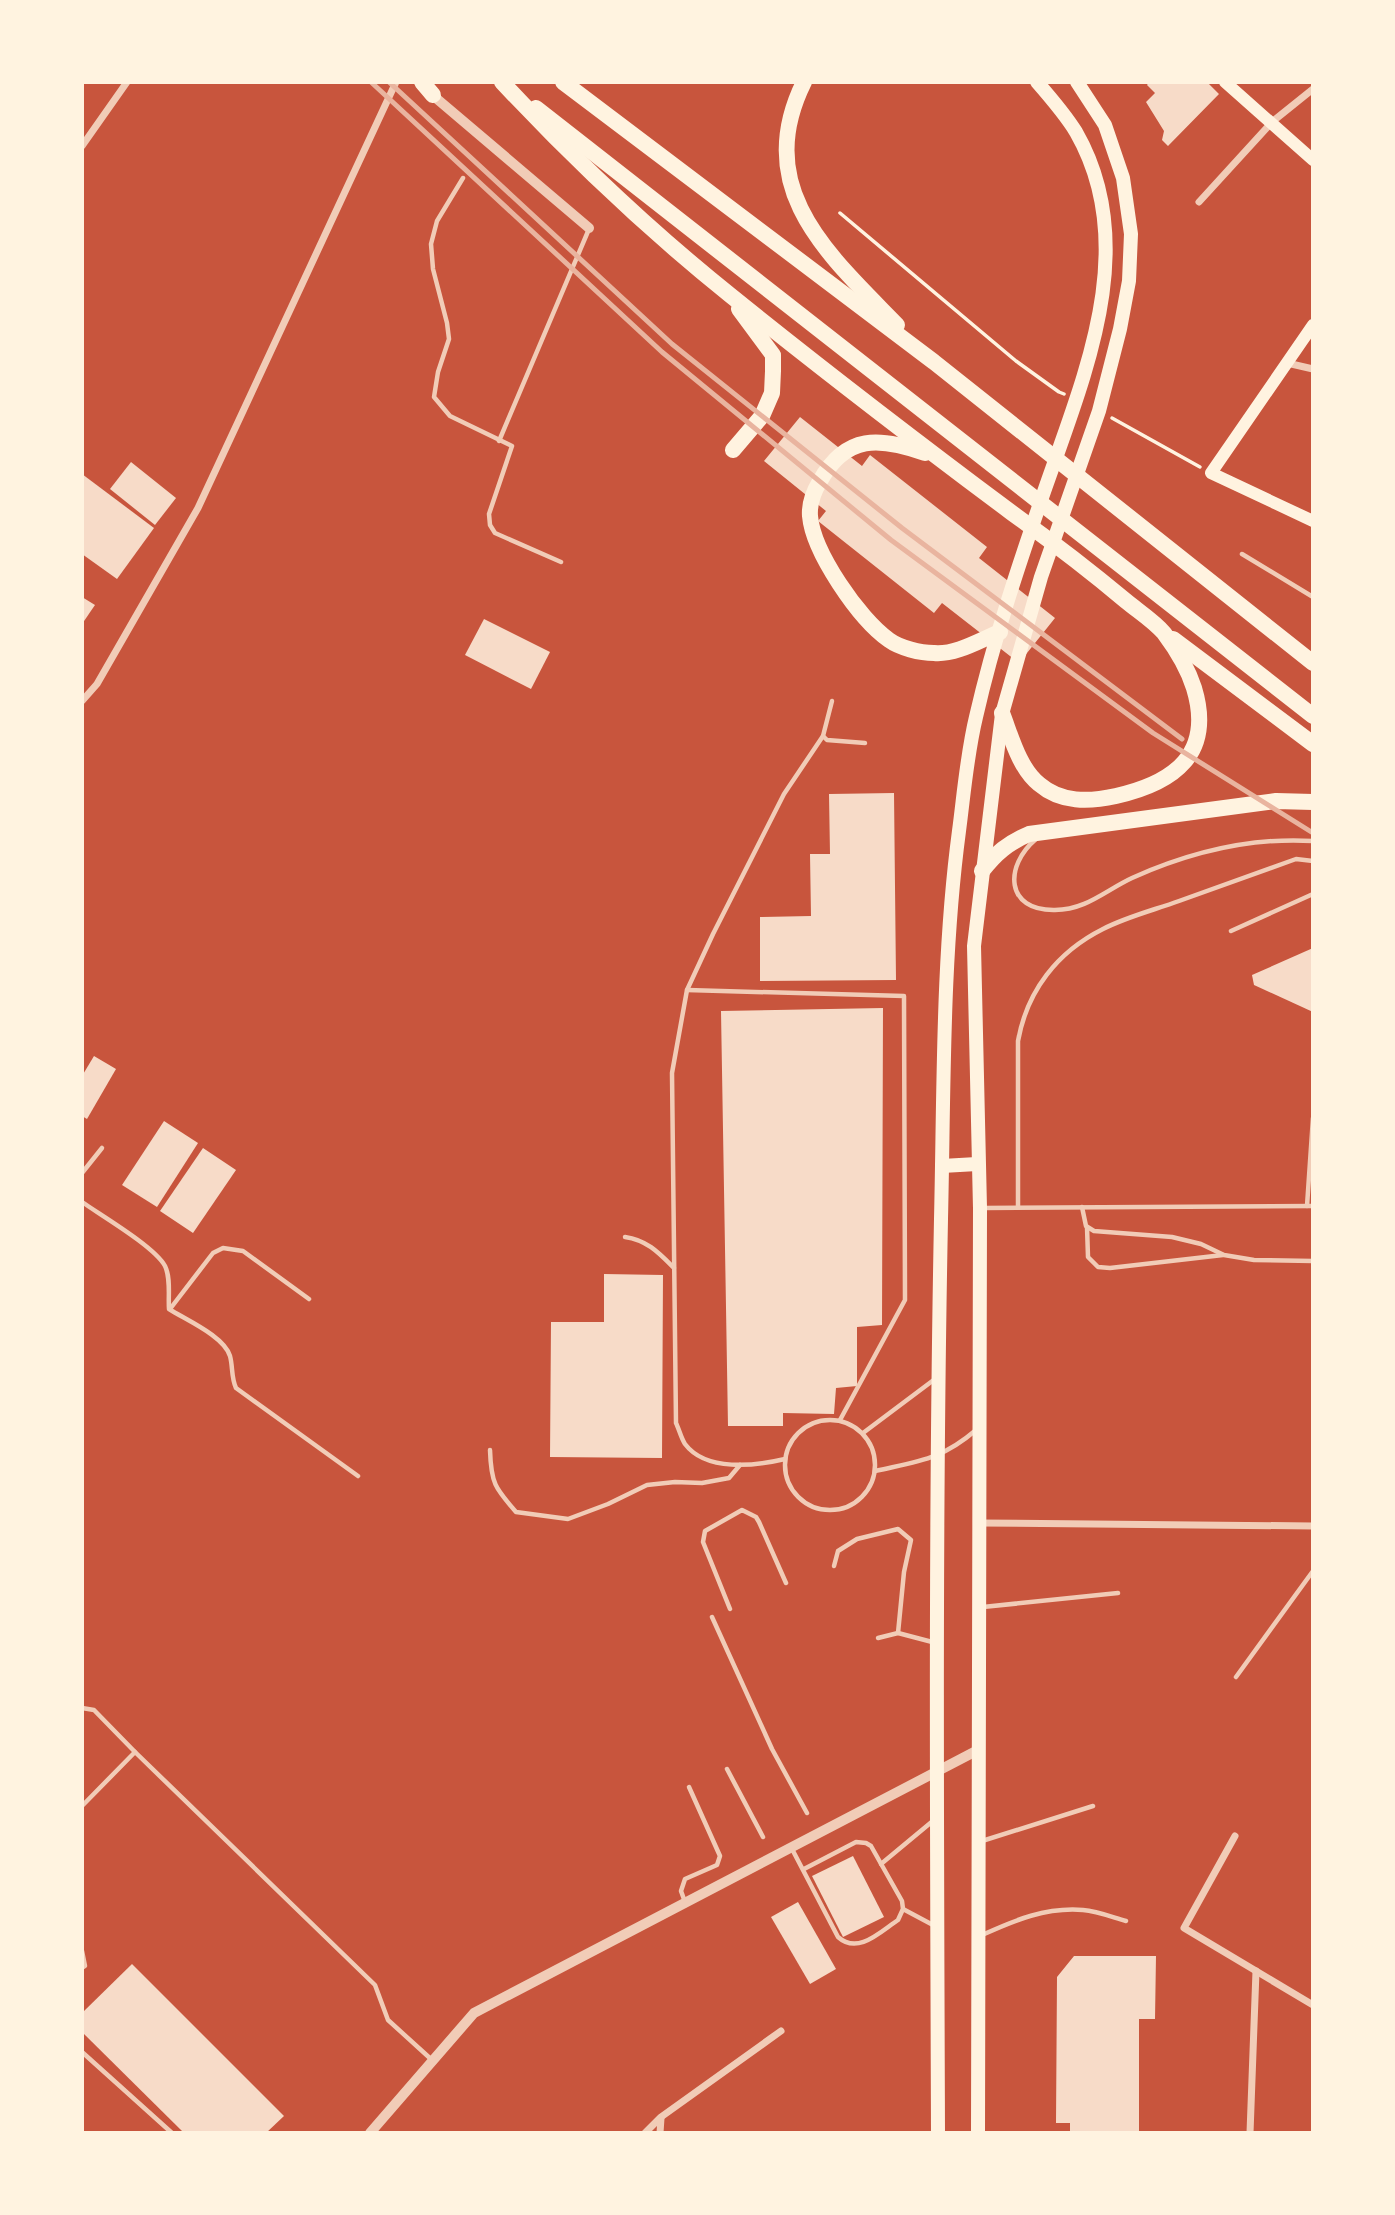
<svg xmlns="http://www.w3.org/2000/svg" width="1395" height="2215" font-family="Arial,sans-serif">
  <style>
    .building { fill: #f7dbc8 }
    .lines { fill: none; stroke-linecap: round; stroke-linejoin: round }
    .path { stroke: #fff3e0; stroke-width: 3.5 }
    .service { stroke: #f1ccb7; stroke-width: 4.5 }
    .minor { stroke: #f1ccb7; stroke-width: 7 }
    .tertiary { stroke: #f1ccb7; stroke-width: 10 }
    .secondary { stroke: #fff3e0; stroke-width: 12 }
    .primary { stroke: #fff3e0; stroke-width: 14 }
    .motorway { stroke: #fff3e0; stroke-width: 16 }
    .rail { stroke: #e9b49f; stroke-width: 5 }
  </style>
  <rect width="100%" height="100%" fill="#c8553d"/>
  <g class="building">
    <polygon points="1149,82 1207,82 1219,94 1168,146 1162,140 1164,131 1146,102 1155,93 1147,85"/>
    <polygon points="800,417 862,466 870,455 987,547 979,558 1055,618 1019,663 942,603 934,613 818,521 826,511 764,461"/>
    <polygon points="131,462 176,498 155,525 110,489"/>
    <polygon points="82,474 154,528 117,579 82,554"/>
    <polygon points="82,597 95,605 82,624"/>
    <polygon points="484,619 550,652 531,689 465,655"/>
    <polygon points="894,793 896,980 760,981 760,917 811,916 810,854 830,854 829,794"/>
    <polygon points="1313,948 1313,1012 1254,985 1252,975"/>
    <polygon points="883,1008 882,1325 857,1327 857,1386 836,1388 834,1414 783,1413 783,1426 728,1426 721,1011"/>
    <polygon points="94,1056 116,1069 87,1119 82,1116 82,1076"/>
    <polygon points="164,1121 198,1143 157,1207 122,1185"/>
    <polygon points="203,1148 236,1170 193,1233 160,1211"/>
    <polygon points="604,1274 663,1275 662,1458 550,1457 551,1322 604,1322"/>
    <polygon points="853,1856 884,1917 843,1937 812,1876"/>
    <polygon points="798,1902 836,1969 810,1984 771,1917"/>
    <polygon points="1074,1956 1156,1956 1155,2019 1139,2019 1139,2133 1070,2133 1070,2123 1056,2123 1057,1977"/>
    <polygon points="132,1964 284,2116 266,2133 184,2133 82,2032 82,2013"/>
  </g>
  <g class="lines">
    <g class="path">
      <polyline points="840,213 1016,361 1059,392 1064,394"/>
      <polyline points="1112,418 1200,467"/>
    </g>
    <g class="service">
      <polyline points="463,178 437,221 431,244 433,269 447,323 449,339 438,372 434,397 450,416 512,446 489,514 490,525 495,533 561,562"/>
      <polyline points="499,441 589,229"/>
      <polyline points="1242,554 1313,597"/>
      <polyline points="832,701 823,736 827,740 865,743"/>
      <path d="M1036,839C1004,866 1005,911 1055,910C1086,910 1106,890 1132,878C1190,852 1249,837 1313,841"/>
      <polyline points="1231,931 1313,894"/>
      <polyline points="687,990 904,996 905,1300 840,1420"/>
      <polyline points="82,1173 102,1148"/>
      <path d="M82,1202C102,1216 155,1247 165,1266C171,1278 168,1296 169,1309C186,1320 224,1336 230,1356C233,1367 231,1377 236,1388L358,1476"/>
      <polyline points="1307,1206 1313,1118"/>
      <path d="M1018,1207V1041C1027,991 1057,952 1103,929C1126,917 1154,910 1179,901C1218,887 1257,873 1296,859L1313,861"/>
      <polyline points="1082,1207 1086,1226 1094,1231 1172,1237 1201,1244 1224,1255 1254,1260 1313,1261"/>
      <polyline points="984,1208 1313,1206"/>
      <polyline points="1087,1227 1088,1257 1098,1267 1110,1268 1223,1255"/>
      <path d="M625,1237C647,1240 659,1253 674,1268"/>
      <polyline points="170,1309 213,1253 223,1248 243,1251 309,1299"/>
      <circle cx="830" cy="1465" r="45"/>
      <polyline points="863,1433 935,1379"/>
      <path d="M490,1450C491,1483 495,1488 516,1512L568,1519L608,1504L647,1485L675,1482L702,1483L729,1478L740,1465"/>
      <path d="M785,1459C755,1466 706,1472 685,1444C681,1438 679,1429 676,1423L672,1073L687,990L713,934L784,794L823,736"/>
      <path d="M875,1471C919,1461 941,1460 976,1430"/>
      <polyline points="834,1566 838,1551 857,1539 898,1529 911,1540 904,1572 898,1633"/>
      <polyline points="983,1607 1118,1593"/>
      <polyline points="730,1609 703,1542 705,1531 742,1510 756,1517 759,1522 786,1583"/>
      <polyline points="712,1617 772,1749 807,1813"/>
      <polyline points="878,1638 898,1633 936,1643"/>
      <polyline points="1236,1677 1313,1571"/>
      <polyline points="82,1708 94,1710 135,1752 375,1985 388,2020 432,2060"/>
      <polyline points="727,1769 763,1837"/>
      <polyline points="82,1806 135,1752"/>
      <polyline points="982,1841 1093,1806"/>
      <path d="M792,1849L838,1937C858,1955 880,1932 898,1920L903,1909L902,1901L871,1846L866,1843L856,1842L804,1869"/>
      <polyline points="881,1864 934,1820"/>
      <polyline points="685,1902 681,1891 685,1879 717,1865 720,1856 689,1787"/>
      <polyline points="903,1909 933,1925"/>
      <path d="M982,1935C1015,1920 1046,1907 1083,1910C1097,1911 1112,1917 1126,1921"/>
      <polyline points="82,1951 85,1966 82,1968"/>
      <polyline points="82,2052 172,2133"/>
    </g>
    <g class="minor">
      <polyline points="82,146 127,82"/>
      <polyline points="1199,202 1272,122 1313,89"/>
      <polyline points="1287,363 1313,369"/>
      <polyline points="82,701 97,684 198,508 396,82"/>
      <polyline points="978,1523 1313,1526"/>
      <polyline points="1235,1836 1184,1928 1313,2005"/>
      <polyline points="645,2133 661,2117 781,2031"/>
      <polyline points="660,2133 661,2118"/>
      <polyline points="1250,2133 1256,1971"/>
    </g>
    <g class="tertiary">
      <polyline points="430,93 589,228"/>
      <polyline points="370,2133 474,2013 978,1750"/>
    </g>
    <g class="secondary">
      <polyline points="1225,82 1313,160"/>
      <polyline points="1313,325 1211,473 1313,521"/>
    </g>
    <g class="primary">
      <polyline points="942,1166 977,1164"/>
      <path d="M938,2133C937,1828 935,1524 941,1219C944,1090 942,959 959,831C964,793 967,754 976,717C994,638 1020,561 1046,486C1085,374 1141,245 1076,132C1065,114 1051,98 1037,82"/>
      <polyline points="978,2133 980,1208 974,946 1002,714 1041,577 1099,411 1120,329 1129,281 1131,234 1123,178 1105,125 1077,82"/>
    </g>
    <g class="motorway">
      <polyline points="422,82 433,95"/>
      <path d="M502,82C573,158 649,230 730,295C823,370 917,442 1012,513C1051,541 1089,570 1126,601C1138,611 1154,621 1164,633C1176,649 1188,669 1194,688C1214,754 1174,783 1116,796C1089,802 1061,803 1039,784C1019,768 1011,736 1002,713"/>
      <polyline points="563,82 934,362 1313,663"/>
      <path d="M804,82C751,189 829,255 897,325"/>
      <polyline points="536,108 1313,716"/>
      <polyline points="733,450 762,416 772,393 773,371 773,355 739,309"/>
      <path d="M925,453C880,437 846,434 820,481C814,491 809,503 810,516C813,552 859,619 889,640C900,648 920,653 934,653C956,655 980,640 1000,632"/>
      <polyline points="1173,639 1313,744"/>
      <path d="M982,871C996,853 1008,843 1029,834L1276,801L1313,802"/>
    </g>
    <g class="rail">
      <polyline points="371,82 662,352 891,540 1153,733 1313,833"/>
      <polyline points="389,82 672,344 902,528 1182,739"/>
    </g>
  </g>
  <rect width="1395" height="2215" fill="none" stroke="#fff3e0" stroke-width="168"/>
</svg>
